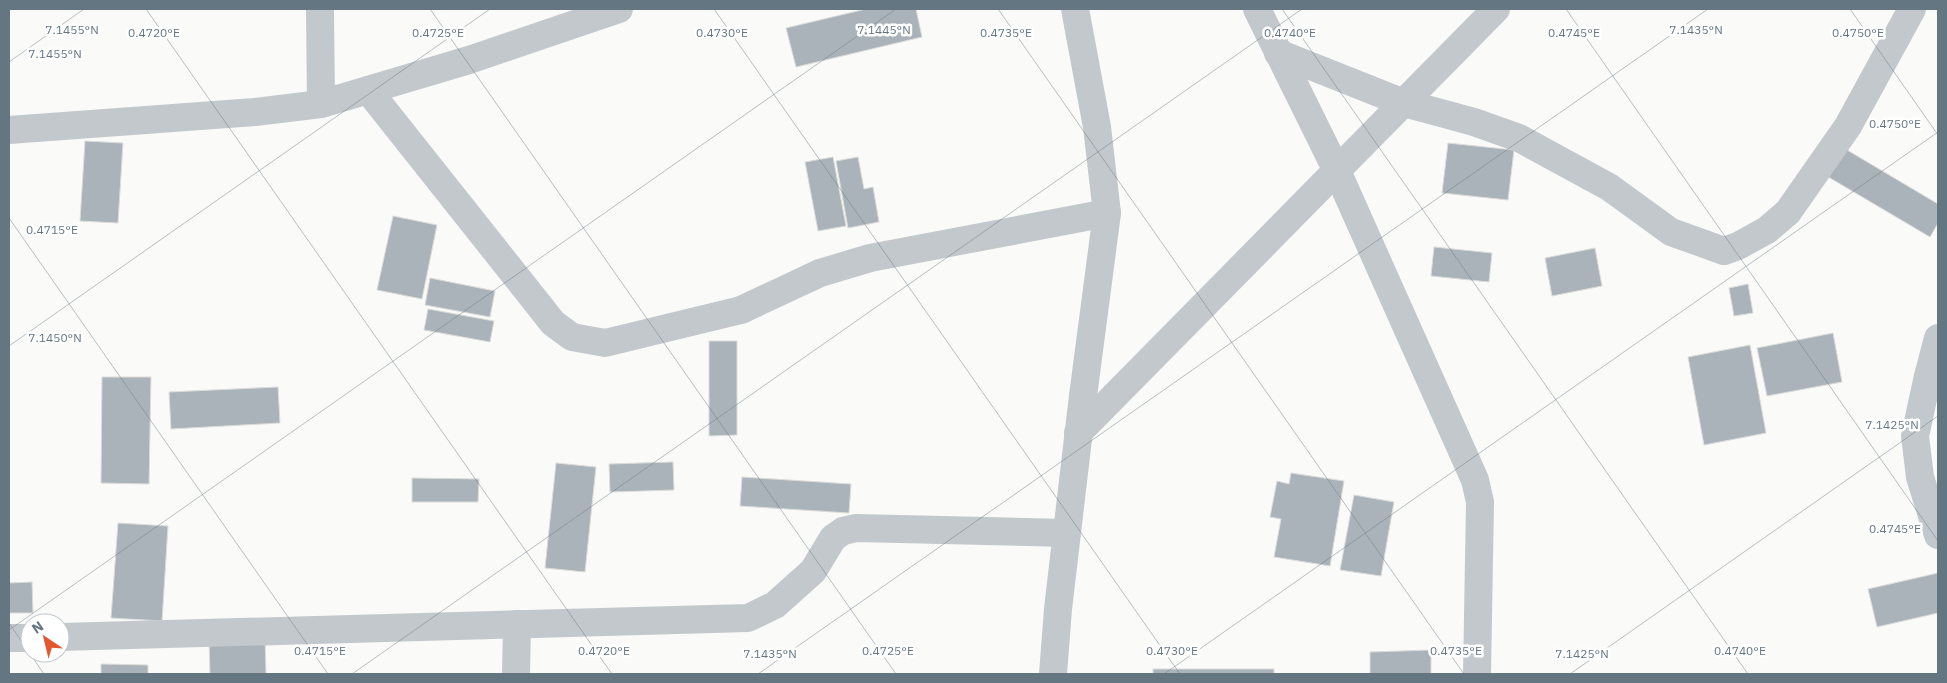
<svg xmlns="http://www.w3.org/2000/svg" width="1947" height="683" font-family="'IBM Plex Sans',sans-serif">
  <style>
    .building { fill: #aab3b9; stroke: #dcdcda }
    .lines { fill: none; stroke-linecap: round; stroke-linejoin: round }
    .minor { stroke: #c3c8cc; stroke-width: 28 }
    .ticks { fill: none; stroke: #657683; stroke-width: 1; stroke-opacity: 0.45 }
    .ticks-label { font-size: 12px; text-anchor: middle; fill: #657683; stroke: #fff; stroke-width: 5; stroke-linejoin: round; paint-order: stroke }
  </style>
  <rect width="100%" height="100%" fill="#fafaf8"/>
  <g class="building">
    <polygon points="866,9 916,9 922,37 796,67 786,28"/>
    <polygon points="85,141 123,143 118,223 80,221"/>
    <polygon points="1448,143 1514,150 1508,200 1442,193"/>
    <polygon points="1842,147 1938,204 1938,223 1930,237 1825,175"/>
    <polygon points="833,157 846,226 818,231 805,162"/>
    <polygon points="858,157 864,189 873,187 879,222 848,228 836,161"/>
    <polygon points="393,216 437,225 422,299 377,290"/>
    <polygon points="1434,247 1492,253 1489,282 1431,276"/>
    <polygon points="1595,248 1602,286 1552,296 1545,258"/>
    <polygon points="430,278 495,291 490,317 425,305"/>
    <polygon points="1748,284 1753,313 1734,316 1729,288"/>
    <polygon points="428,309 494,321 490,342 424,330"/>
    <polygon points="1833,333 1842,382 1767,396 1757,348"/>
    <polygon points="709,341 737,341 737,435 709,436"/>
    <polygon points="1750,345 1766,433 1704,445 1688,357"/>
    <polygon points="102,377 151,377 149,484 101,483"/>
    <polygon points="278,387 280,423 171,429 169,392"/>
    <polygon points="673,462 674,490 610,492 609,464"/>
    <polygon points="556,463 596,467 585,572 545,568"/>
    <polygon points="1291,473 1344,481 1330,566 1274,557 1281,519 1270,517 1277,481 1289,484"/>
    <polygon points="742,477 851,484 849,513 740,506"/>
    <polygon points="412,478 479,479 478,502 412,502"/>
    <polygon points="1354,495 1394,502 1381,576 1340,570"/>
    <polygon points="118,523 168,526 162,621 111,618"/>
    <polygon points="1938,573 1938,613 1877,627 1868,589"/>
    <polygon points="32,582 33,613 9,613 9,583"/>
    <polygon points="265,636 266,674 210,674 209,639"/>
    <polygon points="1431,650 1431,674 1370,674 1370,652"/>
    <polygon points="101,664 148,665 148,674 101,674"/>
    <rect x="1153" y="669" width="121" height="5"/>
  </g>
  <g class="lines">
    <g class="minor">
      <polyline points="320,9 321,104"/>
      <polyline points="1257,9 1337,171 1475,480 1480,502 1477,674"/>
      <polyline points="1278,53 1404,103 1474,122 1519,138 1609,187 1671,232 1724,251 1738,246 1767,230 1788,212 1848,126 1912,9"/>
      <polyline points="368,90 553,323 572,337 605,343 741,310 820,273 870,258 1107,213"/>
      <polyline points="9,130 255,112 321,104 469,60 619,9"/>
      <polyline points="1938,338 1928,376 1915,436 1920,477 1938,535"/>
      <polyline points="1078,433 1496,9"/>
      <polyline points="60,637 748,618 775,605 813,571 833,538 843,531 856,528 1067,533"/>
      <polyline points="9,638 30,638"/>
      <polyline points="516,674 517,624"/>
      <polyline points="1053,674 1058,609 1083,396 1107,213 1097,127 1075,9"/>
    </g>
  </g>
  <path class="ticks" d="M146,9L612,674M430,9L896,674M714,9L1180,674M998,9L1464,674M1282,9L1748,674M1566,9L1938,541M1850,9L1938,135M9,62L84,9M9,218L328,674M9,346L490,9M9,623L44,674M9,630L896,9M352,674L1302,9M758,674L1708,9M1164,674L1938,132M1570,674L1938,416"/>
  <g class="ticks-label">
    <text x="72" y="34">7.1455°N</text>
    <text x="884" y="34">7.1445°N</text>
    <text x="1696" y="34">7.1435°N</text>
    <text x="154" y="37">0.4720°E</text>
    <text x="438" y="37">0.4725°E</text>
    <text x="722" y="37">0.4730°E</text>
    <text x="1006" y="37">0.4735°E</text>
    <text x="1858" y="37">0.4750°E</text>
    <text x="1290" y="37">0.4740°E</text>
    <text x="1574" y="37">0.4745°E</text>
    <text x="55" y="58">7.1455°N</text>
    <text x="1895" y="128">0.4750°E</text>
    <text x="52" y="234">0.4715°E</text>
    <text x="55" y="342">7.1450°N</text>
    <text x="1892" y="429">7.1425°N</text>
    <text x="1895" y="533">0.4745°E</text>
    <text x="320" y="655">0.4715°E</text>
    <text x="604" y="655">0.4720°E</text>
    <text x="888" y="655">0.4725°E</text>
    <text x="1172" y="655">0.4730°E</text>
    <text x="1456" y="655">0.4735°E</text>
    <text x="1740" y="655">0.4740°E</text>
    <text x="770" y="658">7.1435°N</text>
    <text x="1582" y="658">7.1425°N</text>
  </g>
  <rect width="1947" height="683" fill="none" stroke="#657683" stroke-width="20"/>
  <g transform="translate(45 638) rotate(325)"><circle r="24" fill="#ffffff" stroke="#c1c8cd"/>
  <path d="M0-4L9 19L0 12L-9 19Z" fill="#e4572e"/>
  <text y="-8" font-size="14" font-weight="bold" text-anchor="middle" fill="#657683">N</text>
  </g>
</svg>
